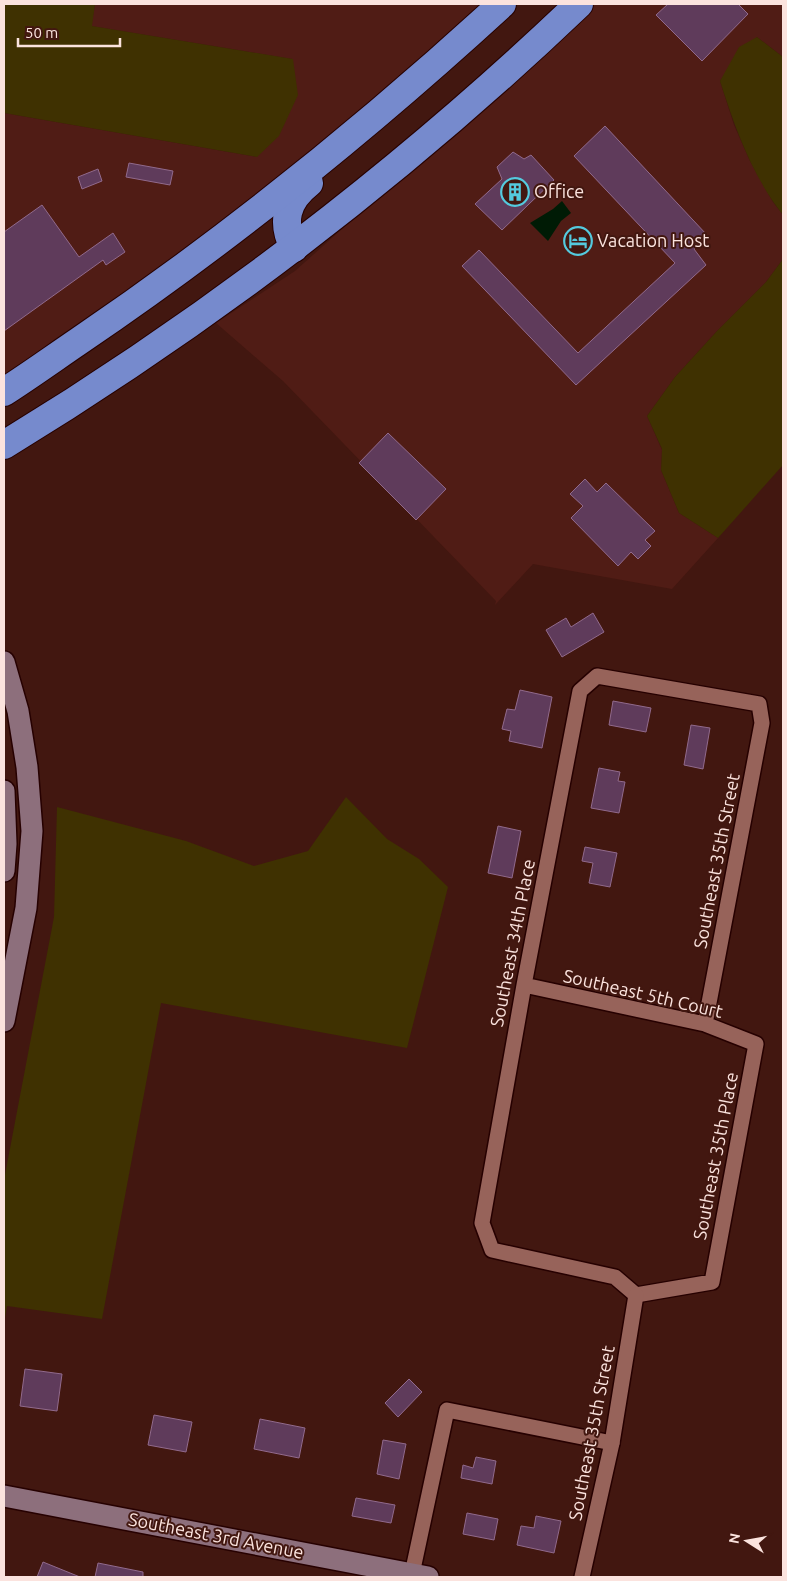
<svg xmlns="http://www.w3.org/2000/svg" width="787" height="1581" font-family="Ubuntu,sans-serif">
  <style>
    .built { fill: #501c15 }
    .green { fill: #3f3101 }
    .water { fill: #001b05 }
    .building { fill: #5f3b5b; stroke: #916a8c }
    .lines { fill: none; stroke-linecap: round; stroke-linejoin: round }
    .street-casing { stroke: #260000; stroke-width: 18 }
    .secondary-casing { stroke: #260000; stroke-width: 24 }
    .highway-casing { stroke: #260000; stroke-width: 30 }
    .street { stroke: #97635a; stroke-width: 15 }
    .secondary { stroke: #8d6f7c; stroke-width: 21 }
    .highway { stroke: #768acd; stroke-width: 28 }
    .labels { text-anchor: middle; stroke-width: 4; stroke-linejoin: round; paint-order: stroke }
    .poi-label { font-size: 18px; fill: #fbe3de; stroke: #421710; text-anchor: start }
    .street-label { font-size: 18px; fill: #fbe3de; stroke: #421710 }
  </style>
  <rect width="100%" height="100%" fill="#421710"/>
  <g class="built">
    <polygon points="95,4 488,4 365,113 227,219 4,383 4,113 257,157 292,59 91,26"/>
    <polygon points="594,4 783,4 783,57 757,37 720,81 734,125 750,161 773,202 783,215 783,259 766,282 717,331 675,377 647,416 662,450 661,470 679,513 718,538 672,589 533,564 495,605 496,601 283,381 216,323 295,271"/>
  </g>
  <g class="green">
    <polygon points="4,4 95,4 92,26 293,59 298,95 279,136 257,157 4,113"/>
    <path d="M757,37L783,57V215C752,176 735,128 720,81L739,47Z"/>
    <polygon points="783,259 783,465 718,538 679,513 661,470 662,449 647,416 675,377 717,331 766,282"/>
    <polygon points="346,797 387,839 419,859 448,887 407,1048 161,1003 102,1319 7,1306 4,1324 4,1180 54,917 57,807 186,841 254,866 308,851"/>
  </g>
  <polygon class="water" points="562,201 571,213 561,221 548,241 530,223 553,209"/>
  <g class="building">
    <polygon points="668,4 738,4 748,14 702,61 656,15"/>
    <polygon points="605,126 707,235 694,249 706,265 576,385 462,266 479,250 578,353 675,263 574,156"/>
    <polygon points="513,152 524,159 531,155 554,180 502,230 475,204 502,179 497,167"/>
    <polygon points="129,163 173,171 170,185 126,177"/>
    <polygon points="98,169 102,181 82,189 78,177"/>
    <polygon points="42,205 79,257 113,233 125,252 106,265 103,260 4,331 4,232"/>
    <polygon points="388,433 446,489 416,520 359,463"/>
    <polygon points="585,479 597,492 606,483 655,531 645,540 651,546 638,559 631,552 618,566 571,518 583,506 570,494"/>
    <polygon points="593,613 604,632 562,657 546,630 566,618 571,627"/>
    <polygon points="520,690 552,697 542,748 509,741 511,731 502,729 507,709 515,710"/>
    <polygon points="613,701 651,708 646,732 609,725"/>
    <polygon points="691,725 710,728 703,769 684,765"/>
    <polygon points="599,768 620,772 618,781 625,782 619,813 591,808"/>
    <polygon points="498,826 521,831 512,878 488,873"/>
    <polygon points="585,847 617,853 610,887 589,883 593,863 582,861"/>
    <polygon points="25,1369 62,1374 57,1411 20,1406"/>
    <polygon points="409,1379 422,1392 398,1417 385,1403"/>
    <polygon points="154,1415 192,1422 186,1452 148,1445"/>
    <polygon points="260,1419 305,1428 299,1458 254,1449"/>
    <polygon points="383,1440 406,1444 399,1479 377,1474"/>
    <polygon points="476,1457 496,1461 492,1484 461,1478 463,1465 473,1468"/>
    <polygon points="356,1498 395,1505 391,1523 352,1516"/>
    <polygon points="467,1513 498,1519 494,1540 463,1534"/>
    <polygon points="536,1516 561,1521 554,1553 517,1545 521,1526 534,1528"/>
    <polygon points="43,1562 80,1577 37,1577"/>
    <polygon points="98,1563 143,1572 143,1577 95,1577"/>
  </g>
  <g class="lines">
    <defs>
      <g id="street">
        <polyline points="524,985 705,1024 756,1044 712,1282 636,1295 615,1277 492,1250 482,1223 524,985 580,691 597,676 759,704 762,723 705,1024"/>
        <polyline points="412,1574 447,1410 612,1443"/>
        <polyline points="582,1577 612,1443 636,1295"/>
      </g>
      <g id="secondary">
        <polyline points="4,662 18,711 27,767 32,831 26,908 4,1021"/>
        <polyline points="4,791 6,844 4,871"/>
        <polyline points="4,1496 428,1577"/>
      </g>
      <g id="highway">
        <path d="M294,248C281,222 286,201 309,183"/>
        <path d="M4,392C29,376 54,358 79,341C228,240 369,126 502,4"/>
        <path d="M4,445C212,318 403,172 579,4"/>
      </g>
    </defs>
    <use href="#street" class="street-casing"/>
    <use href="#secondary" class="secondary-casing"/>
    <use href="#highway" class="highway-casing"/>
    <use href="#street" class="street"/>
    <use href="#secondary" class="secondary"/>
    <use href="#highway" class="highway"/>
  </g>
  <defs>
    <symbol id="building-ring" viewBox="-11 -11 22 22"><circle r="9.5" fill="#421710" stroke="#54cade" stroke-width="1.5"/><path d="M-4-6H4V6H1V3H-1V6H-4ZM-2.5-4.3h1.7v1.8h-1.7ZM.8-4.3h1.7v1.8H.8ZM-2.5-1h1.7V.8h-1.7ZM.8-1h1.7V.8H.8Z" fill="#54cade"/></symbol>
    <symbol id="hotel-ring" viewBox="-11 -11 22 22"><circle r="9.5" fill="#421710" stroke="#54cade" stroke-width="1.5"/><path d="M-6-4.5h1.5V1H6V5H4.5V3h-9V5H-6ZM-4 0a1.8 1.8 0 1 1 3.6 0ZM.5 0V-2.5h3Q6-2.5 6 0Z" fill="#54cade"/></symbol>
  </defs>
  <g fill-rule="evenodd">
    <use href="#building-ring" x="499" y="176" width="32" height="32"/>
    <use href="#hotel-ring" x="562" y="225" width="32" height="32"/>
  </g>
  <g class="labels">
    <g class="poi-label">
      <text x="534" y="198">Office</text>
      <text x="597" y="247">Vacation Host</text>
    </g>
    <g class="street-label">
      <text transform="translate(717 861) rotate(-79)" y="6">Southeast 35th Street</text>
      <text transform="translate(513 943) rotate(-79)" y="6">Southeast 34th Place</text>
      <text transform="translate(643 994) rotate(13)" y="6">Southeast 5th Court</text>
      <text transform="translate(716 1156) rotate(-79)" y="6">Southeast 35th Place</text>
      <text transform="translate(592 1433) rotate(-79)" y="6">Southeast 35th Street</text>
      <text transform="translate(216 1536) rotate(11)" y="6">Southeast 3rd Avenue</text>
    </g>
  </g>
  <rect width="787" height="1581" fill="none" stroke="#fbe3de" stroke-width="10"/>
  <g transform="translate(747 1541) rotate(281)" stroke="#421710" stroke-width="4" paint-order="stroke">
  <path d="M0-4L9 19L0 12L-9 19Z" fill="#fbe3de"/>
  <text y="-8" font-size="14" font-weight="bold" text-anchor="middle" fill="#fbe3de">N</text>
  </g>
  <path d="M18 38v8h102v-8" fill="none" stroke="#fbe3de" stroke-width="2.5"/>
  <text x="25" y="38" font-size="15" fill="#fbe3de" stroke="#421710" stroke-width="4" paint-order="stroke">50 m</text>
</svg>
